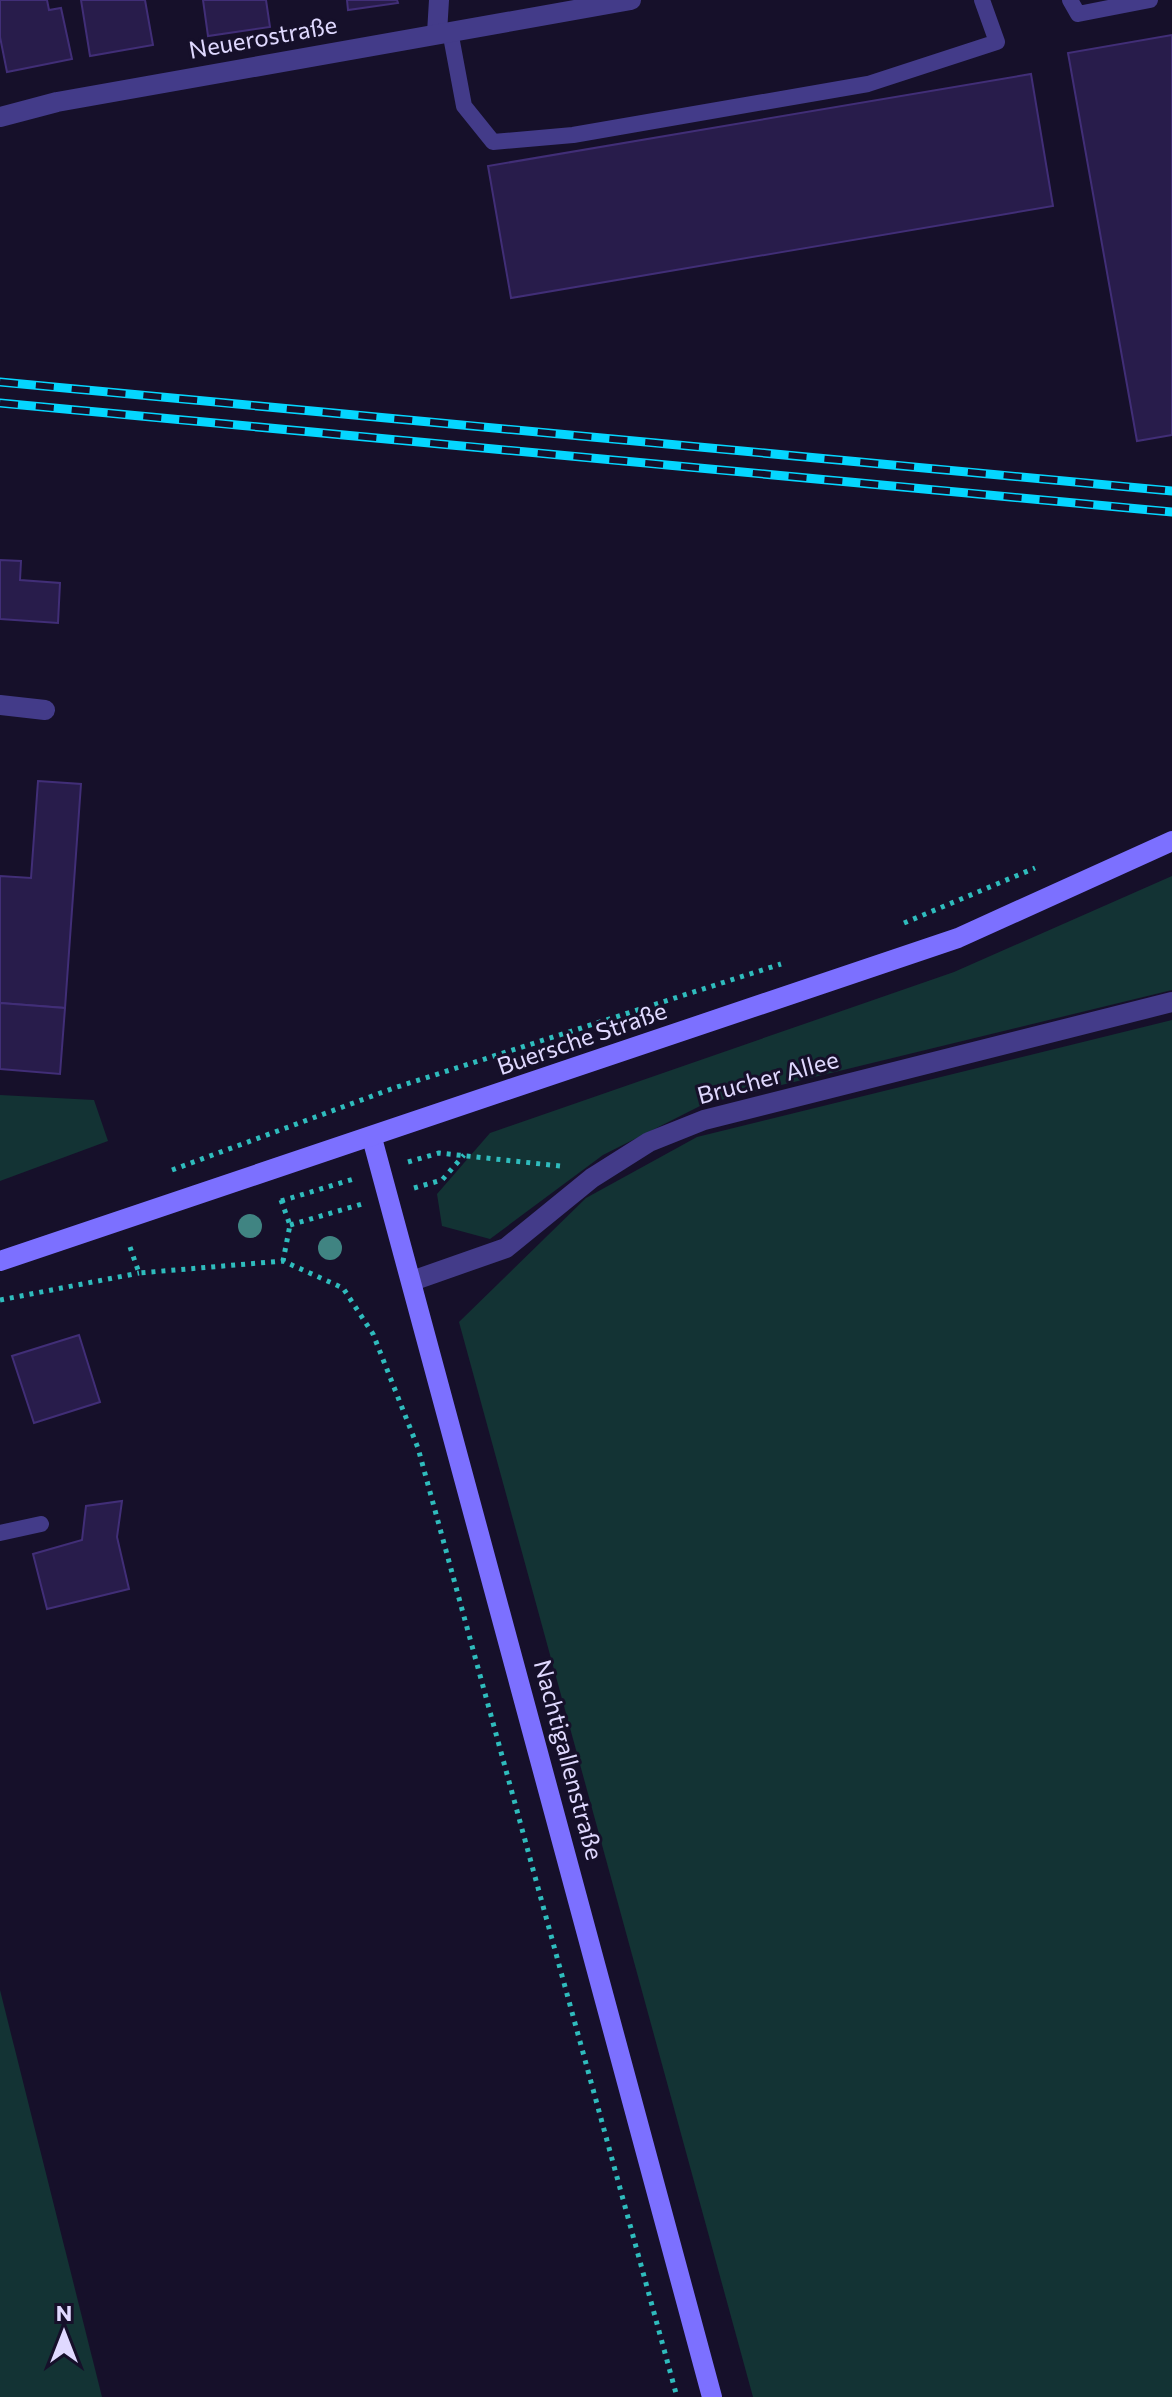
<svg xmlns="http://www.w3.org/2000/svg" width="1172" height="2397" font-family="Commissioner,sans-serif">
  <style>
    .green { fill: #133334 }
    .building { fill: #281c4b; stroke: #412e77; stroke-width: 2 }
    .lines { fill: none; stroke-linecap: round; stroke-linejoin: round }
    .path { stroke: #2fbcbd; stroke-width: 5; stroke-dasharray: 4 6; stroke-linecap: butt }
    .service { stroke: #433b89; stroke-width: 16 }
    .minor { stroke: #433b89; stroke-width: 20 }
    .secondary { stroke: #7c70ff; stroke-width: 20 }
    .rail-casing { stroke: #05d6ff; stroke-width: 9 }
    .rail { stroke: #16102a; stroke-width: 6; stroke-dasharray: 18; stroke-linecap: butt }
    .tree { fill: #408482 }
    .labels { text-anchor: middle; stroke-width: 6; stroke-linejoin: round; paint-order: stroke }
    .street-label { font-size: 24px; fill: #e0d9ff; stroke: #16102a }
  </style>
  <rect width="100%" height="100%" fill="#16102a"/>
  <g class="green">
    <polygon points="1172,876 1172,990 704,1104 603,1155 490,1239 442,1226 437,1194 490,1133 954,972"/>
    <polygon points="1172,1020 1172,2397 753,2397 459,1322 586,1198 697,1137"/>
    <polygon points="0,1095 94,1100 108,1141 0,1181"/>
    <polygon points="0,1990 102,2397 0,2397"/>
  </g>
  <g class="building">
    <polygon points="0,0 47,0 49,10 61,8 72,59 7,72 0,37"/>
    <polygon points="81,0 145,0 153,45 90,56"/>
    <polygon points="203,0 266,0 270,27 208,36"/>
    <polygon points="347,0 397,0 398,3 348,10"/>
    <polygon points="1172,35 1172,435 1137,441 1068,53"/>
    <polygon points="1031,74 1053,206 511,298 488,166"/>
    <polygon points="0,560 21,561 20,580 60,583 58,623 0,619"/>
    <polygon points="38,781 81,784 65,1008 0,1003 0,876 31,878"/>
    <polygon points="0,1003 65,1008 60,1074 0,1069"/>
    <polygon points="79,1335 100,1402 34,1423 12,1356"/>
    <polygon points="122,1501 117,1537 129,1589 47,1609 33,1554 82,1540 86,1506"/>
  </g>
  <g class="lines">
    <g class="path">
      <polyline points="904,923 1035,868"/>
      <polyline points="408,1162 439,1153 560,1166"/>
      <polyline points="172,1170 394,1088 781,964"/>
      <polyline points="414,1188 442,1180 464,1155"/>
      <polyline points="281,1200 290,1225 283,1261"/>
      <polyline points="281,1201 357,1178"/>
      <polyline points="290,1225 362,1204"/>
      <polyline points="130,1247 139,1273 283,1261 343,1288 373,1334 418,1448 677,2397"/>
      <polyline points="0,1300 139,1273"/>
    </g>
    <g class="service">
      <polyline points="1070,0 1078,14 1150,0"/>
      <polyline points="450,31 464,106 493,142 573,135 868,84 997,42 982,0"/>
      <polyline points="0,1533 41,1524"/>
    </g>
    <g class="minor">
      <polyline points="437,33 439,0"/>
      <polyline points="0,117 57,102 631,0"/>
      <polyline points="0,705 45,710"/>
      <polyline points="412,1281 506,1248 592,1178 649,1142 704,1120 1172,1002"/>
    </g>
    <g class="secondary">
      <polyline points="372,1138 712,2397"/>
      <polyline points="0,1261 958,938 1172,841"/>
    </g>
    <defs>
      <g id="rail">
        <polyline points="0,382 1172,491"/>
        <polyline points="0,403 1172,512"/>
      </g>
    </defs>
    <use href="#rail" class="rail-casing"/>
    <use href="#rail" class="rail"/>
  </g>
  <g class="tree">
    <circle cx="250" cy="1226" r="12"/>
    <circle cx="330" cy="1248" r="12"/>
  </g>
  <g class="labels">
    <g class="street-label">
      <text transform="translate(263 38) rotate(-10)" y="8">Neuerostraße</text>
      <text transform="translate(582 1039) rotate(-19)" y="8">Buersche Straße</text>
      <text transform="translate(768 1078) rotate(-15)" y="8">Brucher Allee</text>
      <text transform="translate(568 1760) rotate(75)" y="8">Nachtigallenstraße</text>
    </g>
  </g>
  <g transform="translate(64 2333)" stroke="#16102a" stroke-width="6" paint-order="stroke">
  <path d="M0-6L14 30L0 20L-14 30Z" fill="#e0d9ff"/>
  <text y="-12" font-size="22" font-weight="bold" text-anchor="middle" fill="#e0d9ff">N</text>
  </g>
</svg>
